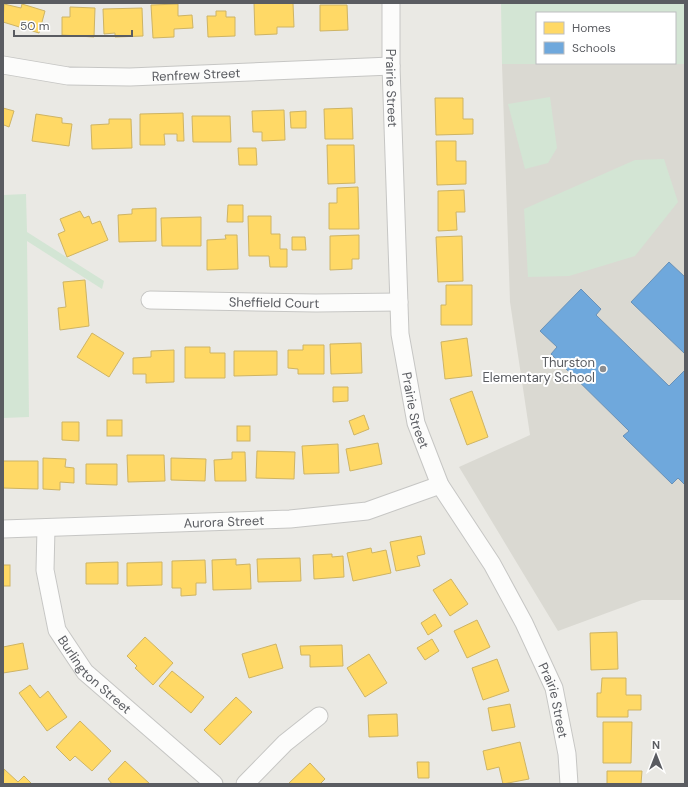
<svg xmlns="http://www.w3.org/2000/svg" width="688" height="787" font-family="'DM Sans',sans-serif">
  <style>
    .education { fill: #dad9d2 }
    .green { fill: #d3e5d4; fill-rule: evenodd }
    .homes { fill: #ffd966; stroke: #ceb464 }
    .schools { fill: #6fa8dc; stroke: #6991b7 }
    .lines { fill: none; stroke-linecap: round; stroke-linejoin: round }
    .minor-casing { stroke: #c6c6c4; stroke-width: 19 }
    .minor { stroke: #fcfcfb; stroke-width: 17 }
    .poi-dot { fill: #8c8d8f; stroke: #fff; stroke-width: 1.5 }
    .labels { text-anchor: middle; stroke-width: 4; stroke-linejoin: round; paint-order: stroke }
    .street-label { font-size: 13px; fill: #5a5c61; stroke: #fff }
    .poi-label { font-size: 13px; fill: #5a5c61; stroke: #fff; text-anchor: end }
  </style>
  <rect width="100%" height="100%" fill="#eae9e4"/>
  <polygon class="education" points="502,64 685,64 685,600 642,600 558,631 459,467 530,435 510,302"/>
  <g class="green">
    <path d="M501,3H685V64H502ZM537,13H675V63H537Z"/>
    <polygon points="550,97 557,148 548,163 525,169 508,104"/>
    <polygon points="664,159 678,202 635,256 569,276 528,277 524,209 635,160"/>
    <polygon points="26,194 27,232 104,281 102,289 27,241 29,417 3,418 3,195"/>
  </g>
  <g class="homes">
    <polygon points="254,3 293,3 294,27 277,27 277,34 255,35"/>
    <polygon points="4,4 21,8 22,4 45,11 39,33 3,22"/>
    <polygon points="178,4 178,16 192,15 193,28 174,29 174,37 153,38 151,5"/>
    <polygon points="320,5 347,5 348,30 320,31"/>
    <polygon points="70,7 95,8 94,37 62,35 62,17 70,17"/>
    <polygon points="142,8 143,36 115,37 115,33 104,34 103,9"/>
    <polygon points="216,11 226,11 226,17 235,17 235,36 208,37 207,16 216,16"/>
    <polygon points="435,98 463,98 463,119 473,119 473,134 436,135"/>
    <polygon points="3,108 14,111 9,127 4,125 3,127"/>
    <polygon points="352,108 353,139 325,139 324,109"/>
    <polygon points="284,110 285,140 262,141 262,132 253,132 252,111"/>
    <polygon points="306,111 306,128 291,128 290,112"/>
    <polygon points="183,113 184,141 177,141 177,134 164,134 165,145 140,145 140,114"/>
    <polygon points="36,114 62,118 62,123 72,124 69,146 32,141"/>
    <polygon points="192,116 230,116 231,142 193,142"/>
    <polygon points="109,119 131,119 132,148 92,149 91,125 109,124"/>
    <polygon points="436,141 456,141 456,161 466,161 466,184 437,185"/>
    <polygon points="327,145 354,145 355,183 328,184"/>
    <polygon points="238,148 256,148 257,165 239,165"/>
    <polygon points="358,187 359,229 329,229 329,203 337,203 337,188"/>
    <polygon points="464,190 465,212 456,212 457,230 438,231 438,191"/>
    <polygon points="228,205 243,205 243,222 227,222"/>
    <polygon points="156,208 156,241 119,242 118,215 132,214 132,209"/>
    <polygon points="80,211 84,218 89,216 92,224 100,221 108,240 67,257 58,234 65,231 60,219"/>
    <polygon points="248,216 271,216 271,234 280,234 280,249 287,249 287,267 270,267 269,256 249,256"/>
    <polygon points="201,217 201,246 162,246 161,218"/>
    <polygon points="225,235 237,235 238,269 207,270 207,240 226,239"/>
    <polygon points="359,235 359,259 352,259 352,269 330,270 330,236"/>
    <polygon points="462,236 463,281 438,282 436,237"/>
    <polygon points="292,237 305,237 306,250 292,250"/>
    <polygon points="85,280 89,326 60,330 58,308 66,307 63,282"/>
    <polygon points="446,285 472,285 472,325 441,325 441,305 446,305"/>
    <polygon points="92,333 124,353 109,377 77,357"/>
    <polygon points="467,338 472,376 445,379 441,342"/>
    <polygon points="361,343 362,373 331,374 330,344"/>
    <polygon points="303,345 324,345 324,374 298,374 298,369 288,368 288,350 303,350"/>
    <polygon points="185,347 210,347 210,353 225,353 225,378 185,378"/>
    <polygon points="174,350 174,382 146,383 146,374 133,374 133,358 151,357 151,351"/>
    <polygon points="234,351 277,351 277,375 234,376"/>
    <polygon points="333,387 348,387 348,401 333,402"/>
    <polygon points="472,391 488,437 467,445 450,399"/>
    <polygon points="364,415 369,429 354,435 349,421"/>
    <rect x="107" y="420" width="15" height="16"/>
    <polygon points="62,422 79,422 79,441 62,440"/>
    <rect x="237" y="426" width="13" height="15"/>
    <polygon points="378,443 382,464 350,471 346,449"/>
    <polygon points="338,444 339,473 304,474 302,446"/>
    <polygon points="257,451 295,452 294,479 256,478"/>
    <polygon points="232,452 245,452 246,481 215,481 214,460 232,459"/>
    <polygon points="127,455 164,455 165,481 128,482"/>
    <polygon points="43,458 66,459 65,467 74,468 74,483 60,482 60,490 43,489"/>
    <polygon points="171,458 206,459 205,481 171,480"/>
    <polygon points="3,461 38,461 38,489 3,488"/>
    <polygon points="86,464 117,464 117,485 86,484"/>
    <polygon points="421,536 425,554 417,556 420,566 396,571 390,542"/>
    <polygon points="371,548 372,553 386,550 391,573 353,581 347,553"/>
    <polygon points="332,554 332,557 343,556 344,577 314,579 313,555"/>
    <polygon points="300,558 301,581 258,582 257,559"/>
    <polygon points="236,559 236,565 250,564 251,589 213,590 212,560"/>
    <polygon points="205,560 206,583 196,583 196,595 181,596 181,588 172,588 172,561"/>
    <polygon points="118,562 118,584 86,584 86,563"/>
    <polygon points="162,562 162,585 127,586 127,563"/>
    <rect x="3" y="565" width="7" height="21"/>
    <polygon points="451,579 468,604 450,616 433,590"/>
    <polygon points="435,614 442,626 428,635 421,623"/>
    <polygon points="477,620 490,647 467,658 454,631"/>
    <polygon points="617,632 618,669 591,670 590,633"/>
    <polygon points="145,637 173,663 153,685 135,668 137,666 127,656"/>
    <polygon points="432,639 439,651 425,660 417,648"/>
    <polygon points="23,643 28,669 3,673 3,647"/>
    <polygon points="276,644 283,668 249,678 242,654"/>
    <polygon points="342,645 343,666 310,667 310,655 301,655 300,646"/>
    <polygon points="369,654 387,683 365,697 347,668"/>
    <polygon points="497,659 509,691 483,700 472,668"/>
    <polygon points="172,671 204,697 191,713 159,686"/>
    <polygon points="602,678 626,678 626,695 641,695 641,710 628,710 628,717 597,717 597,693 601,693"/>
    <polygon points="30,685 40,698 48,691 67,717 47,731 19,693"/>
    <polygon points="236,697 252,712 220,745 204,730"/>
    <polygon points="510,704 515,727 492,731 488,708"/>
    <polygon points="397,714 398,736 369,737 368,715"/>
    <polygon points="80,721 111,751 92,771 75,756 70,761 56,747"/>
    <polygon points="603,722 632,722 631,763 603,763"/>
    <polygon points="520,742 529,779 503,784 499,767 487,770 483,751"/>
    <polygon points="125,761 150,784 112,784 108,779"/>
    <polygon points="417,762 429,762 429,778 418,778"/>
    <polygon points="310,763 325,779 320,784 288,784"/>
    <polygon points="4,769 18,782 24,776 32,784 3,784"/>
    <polygon points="607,771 642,771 641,784 607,784"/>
  </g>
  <g class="schools">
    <polygon points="669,262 685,277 685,354 631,302"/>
    <polygon points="581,289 601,309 596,315 669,386 685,370 685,485 678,478 672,484 623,436 629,431 551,354 557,347 540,331"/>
  </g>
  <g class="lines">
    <defs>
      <g id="minor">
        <path id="s1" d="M391,3V66L400,334L416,423L440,485L492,564L524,623L554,688L567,754L569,784"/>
        <path id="s2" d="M3,65L68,76L130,77L391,66"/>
        <path id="s3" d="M150,300L316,303L399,302"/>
        <path id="s4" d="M46,528L45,570L57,630L85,672L214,784"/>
        <path id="s5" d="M3,529L290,519L367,511L440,485"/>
        <polyline points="245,784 285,743 319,716"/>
      </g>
    </defs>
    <use href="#minor" class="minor-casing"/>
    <use href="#minor" class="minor"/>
  </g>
  <circle class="poi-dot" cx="603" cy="369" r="4"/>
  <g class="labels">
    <g class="street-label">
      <text dy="5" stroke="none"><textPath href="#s2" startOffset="194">Renfrew Street</textPath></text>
      <text dy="5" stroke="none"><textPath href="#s1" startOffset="85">Prairie Street</textPath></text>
      <text dy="5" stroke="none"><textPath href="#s3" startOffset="124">Sheffield Court</textPath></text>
      <text dy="5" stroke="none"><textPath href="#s1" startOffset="409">Prairie Street</textPath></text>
      <text dy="5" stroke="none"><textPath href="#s5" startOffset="221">Aurora Street</textPath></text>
      <text dy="5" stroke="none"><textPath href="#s4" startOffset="162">Burlington Street</textPath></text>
      <text dy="5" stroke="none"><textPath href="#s1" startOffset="733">Prairie Street</textPath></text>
    </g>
    <g class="poi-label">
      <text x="595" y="367">Thurston<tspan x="595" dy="15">Elementary School</tspan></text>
    </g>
  </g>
  <rect width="688" height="787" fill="none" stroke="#5a5c61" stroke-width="8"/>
  <rect x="536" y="12" width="140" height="52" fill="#ffffff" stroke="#bdbec0"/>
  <rect x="544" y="22" width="20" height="12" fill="#ffd966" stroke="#bdbec0"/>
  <text x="572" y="32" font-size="12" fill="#5a5c61">Homes</text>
  <rect x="544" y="42" width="20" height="12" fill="#6fa8dc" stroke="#bdbec0"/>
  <text x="572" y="52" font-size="12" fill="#5a5c61">Schools</text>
  <g transform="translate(656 755)" stroke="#ffffff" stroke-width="3" paint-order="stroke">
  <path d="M0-3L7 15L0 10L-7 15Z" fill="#5a5c61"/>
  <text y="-6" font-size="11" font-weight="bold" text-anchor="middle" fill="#5a5c61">N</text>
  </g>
  <path d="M14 30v6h118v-6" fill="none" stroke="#5a5c61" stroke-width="2"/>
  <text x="20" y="30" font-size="12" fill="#5a5c61" stroke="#ffffff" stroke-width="3" paint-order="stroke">50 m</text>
</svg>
